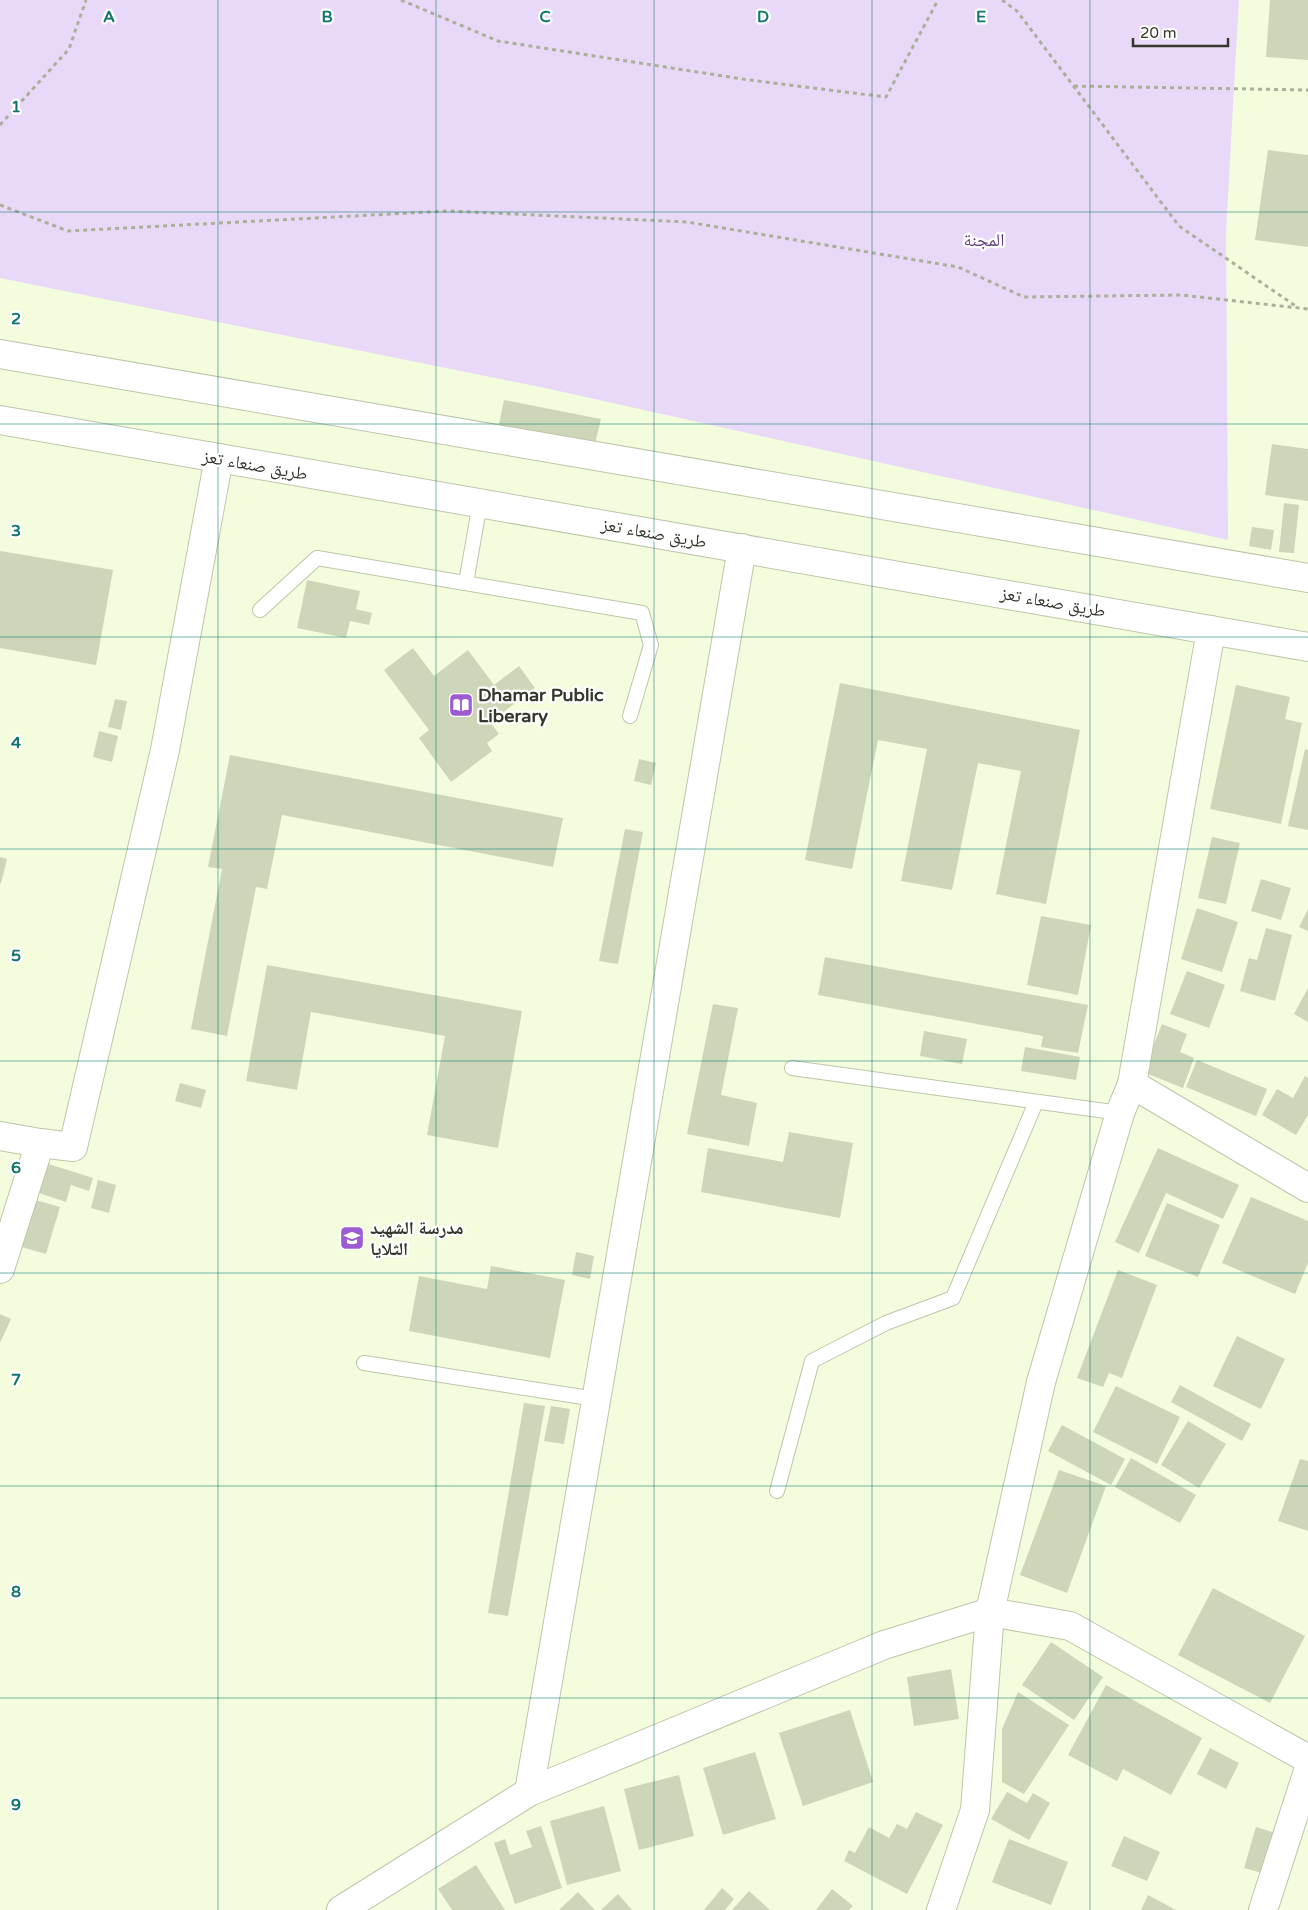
<svg xmlns="http://www.w3.org/2000/svg" width="1308" height="1910" font-family="'Varela Round','Noto Naskh Arabic',sans-serif">
  <style>
    .green { fill: #e8d9f8 }
    .building { fill: #ced6b9 }
    .lines { fill: none; stroke-linecap: round; stroke-linejoin: round }
    .service-casing { stroke: #bec6aa; stroke-width: 16 }
    .minor-casing { stroke: #bec6aa; stroke-width: 30 }
    .trunk-casing { stroke: #bec6aa; stroke-width: 30 }
    .path { stroke: #aab099; stroke-width: 3; stroke-dasharray: 4 4; stroke-linecap: butt }
    .service { stroke: #fff; stroke-width: 14 }
    .minor { stroke: #fff; stroke-width: 28 }
    .trunk { stroke: #fff; stroke-width: 28 }
    .grid { fill: none; stroke: #0f766e; stroke-width: 1; stroke-opacity: 0.55 }
    .labels { text-anchor: middle; stroke-width: 4.5; stroke-linejoin: round; paint-order: stroke }
    .park-label { font-size: 18px; fill: #5e3d7a; stroke: #fff }
    .street-label { font-size: 18px; fill: #34382c; stroke: #fff }
    .poi-label { font-size: 18px; font-weight: bold; fill: #34382c; stroke: #fff; text-anchor: start }
    .grid-label { font-size: 16px; text-anchor: middle; font-weight: bold; fill: #0f766e; stroke: #fff; stroke-width: 4.5; stroke-linejoin: round; paint-order: stroke }
  </style>
  <rect width="100%" height="100%" fill="#f4fcde"/>
  <polygon class="green" points="0,0 1239,0 1226,231 1228,540 545,388 0,278"/>
  <g class="building">
    <polygon points="1270,0 1308,0 1308,60 1266,57"/>
    <polygon points="1268,150 1308,155 1308,247 1255,240"/>
    <polygon points="504,400 601,419 595,444 499,424"/>
    <polygon points="1272,444 1308,449 1308,501 1265,495"/>
    <polygon points="1284,503 1299,505 1294,553 1279,552"/>
    <polygon points="1252,527 1274,530 1271,550 1249,546"/>
    <polygon points="0,551 113,570 96,665 0,648"/>
    <polygon points="307,580 360,591 356,609 372,613 369,625 350,621 346,638 297,628"/>
    <polygon points="413,648 434,676 468,650 494,685 519,666 535,688 490,722 499,734 487,743 492,751 451,782 419,738 429,730 384,670"/>
    <polygon points="840,683 1080,730 1046,904 996,894 1021,771 978,763 952,890 901,881 927,749 878,740 852,869 805,860"/>
    <polygon points="1236,685 1290,697 1285,719 1302,723 1281,824 1210,809"/>
    <polygon points="115,699 127,701 121,730 108,727"/>
    <polygon points="99,731 118,736 112,762 93,757"/>
    <polygon points="1305,749 1308,750 1308,830 1288,826"/>
    <polygon points="230,755 563,818 553,867 282,815 267,889 256,887 227,1036 191,1029 222,869 208,867"/>
    <polygon points="639,759 656,763 651,785 634,781"/>
    <polygon points="625,829 643,832 618,964 599,961"/>
    <polygon points="1212,837 1240,843 1226,904 1198,898"/>
    <polygon points="0,857 7,859 1,883 0,883"/>
    <polygon points="1261,879 1291,888 1281,920 1251,911"/>
    <polygon points="1197,908 1238,922 1222,972 1181,959"/>
    <polygon points="1308,909 1308,931 1299,927"/>
    <polygon points="1041,916 1091,925 1078,995 1027,985"/>
    <polygon points="1266,928 1292,935 1275,1001 1240,991 1249,958 1257,960"/>
    <polygon points="825,957 1088,1005 1078,1053 1041,1047 1043,1036 818,995"/>
    <polygon points="267,965 522,1011 498,1148 427,1135 445,1036 311,1012 297,1090 246,1081"/>
    <polygon points="1187,971 1225,985 1209,1028 1170,1014"/>
    <polygon points="1308,988 1308,1022 1294,1014"/>
    <polygon points="713,1004 738,1008 721,1095 757,1103 749,1146 687,1134"/>
    <polygon points="1162,1024 1187,1034 1180,1052 1194,1058 1183,1088 1143,1072"/>
    <polygon points="924,1031 967,1039 962,1064 920,1056"/>
    <polygon points="1025,1047 1080,1057 1076,1080 1021,1071"/>
    <polygon points="1197,1060 1267,1089 1256,1116 1186,1087"/>
    <polygon points="1305,1076 1308,1078 1308,1115 1296,1135 1262,1115 1277,1089 1293,1098"/>
    <polygon points="180,1083 206,1090 201,1108 175,1101"/>
    <polygon points="789,1132 853,1143 840,1218 701,1192 708,1148 783,1162"/>
    <polygon points="1158,1148 1239,1185 1223,1219 1166,1193 1139,1253 1115,1242"/>
    <polygon points="42,1162 93,1178 89,1191 71,1185 66,1202 33,1191"/>
    <polygon points="98,1180 116,1185 109,1213 91,1208"/>
    <polygon points="25,1197 60,1207 46,1254 11,1244"/>
    <polygon points="1251,1197 1308,1221 1308,1263 1295,1294 1222,1263"/>
    <polygon points="1167,1203 1220,1225 1198,1277 1145,1256"/>
    <polygon points="576,1252 594,1256 590,1279 572,1275"/>
    <polygon points="491,1266 565,1280 550,1358 409,1331 419,1276 487,1289"/>
    <polygon points="1118,1270 1157,1285 1122,1378 1109,1373 1103,1387 1077,1378"/>
    <polygon points="0,1314 11,1319 0,1343"/>
    <polygon points="1237,1336 1285,1359 1261,1409 1213,1386"/>
    <polygon points="1180,1385 1251,1424 1242,1441 1171,1402"/>
    <polygon points="1116,1386 1180,1417 1157,1464 1093,1432"/>
    <polygon points="524,1403 545,1406 508,1616 488,1613"/>
    <polygon points="551,1406 570,1409 564,1444 544,1441"/>
    <polygon points="1188,1421 1226,1444 1199,1488 1161,1465"/>
    <polygon points="1062,1425 1125,1459 1111,1485 1048,1451"/>
    <polygon points="1131,1458 1196,1495 1180,1523 1115,1487"/>
    <polygon points="1300,1459 1308,1461 1308,1531 1278,1521"/>
    <polygon points="1059,1470 1106,1486 1067,1593 1020,1575"/>
    <polygon points="1213,1588 1305,1636 1270,1703 1178,1655"/>
    <polygon points="1051,1642 1103,1677 1074,1720 1022,1685"/>
    <polygon points="951,1669 959,1719 914,1726 907,1677"/>
    <polygon points="1106,1685 1202,1738 1171,1795 1123,1769 1117,1781 1068,1755"/>
    <polygon points="1018,1692 1069,1725 1024,1794 1002,1782 1002,1729"/>
    <polygon points="850,1710 873,1782 803,1806 779,1733"/>
    <polygon points="1210,1748 1239,1763 1226,1789 1197,1774"/>
    <polygon points="755,1752 776,1819 723,1835 703,1768"/>
    <polygon points="679,1775 694,1836 639,1850 624,1789"/>
    <polygon points="1007,1792 1027,1803 1033,1793 1050,1803 1029,1840 991,1819"/>
    <polygon points="604,1806 621,1871 567,1885 550,1821"/>
    <polygon points="916,1812 943,1825 907,1894 844,1861 849,1850 855,1853 869,1827 889,1838 897,1824 907,1829"/>
    <polygon points="541,1826 562,1888 515,1904 494,1843 505,1839 510,1855 532,1847 526,1831"/>
    <polygon points="1256,1827 1282,1835 1269,1875 1244,1868"/>
    <polygon points="1124,1836 1160,1852 1147,1881 1111,1866"/>
    <polygon points="1009,1839 1068,1862 1051,1905 992,1882"/>
    <polygon points="476,1865 505,1910 452,1910 438,1889"/>
    <polygon points="722,1888 734,1899 725,1910 704,1910"/>
    <polygon points="832,1889 853,1906 849,1910 816,1910"/>
    <polygon points="749,1891 770,1910 732,1910"/>
    <polygon points="578,1892 595,1910 559,1910"/>
    <polygon points="618,1894 632,1910 601,1910"/>
    <polygon points="1148,1895 1176,1910 1141,1910"/>
  </g>
  <g class="lines">
    <defs>
      <g id="service">
        <polyline points="466,583 480,503"/>
        <polyline points="260,610 317,558 642,613 651,645 630,716"/>
        <polyline points="792,1068 1120,1113"/>
        <polyline points="364,1363 596,1399"/>
        <polyline points="777,1491 812,1361 886,1323 953,1298 1036,1102"/>
      </g>
      <g id="minor">
        <polyline points="1132,1084 1308,1188"/>
        <polyline points="0,1136 40,1143 73,1147 165,750 219,458"/>
        <polyline points="0,1269 40,1143"/>
        <polyline points="529,1792 742,548"/>
        <polyline points="341,1910 529,1792 884,1645 990,1612 1070,1626 1308,1759"/>
        <polyline points="941,1910 975,1810 990,1612 1041,1382 1120,1113 1132,1084 1211,630"/>
        <polyline points="1263,1910 1308,1771"/>
      </g>
      <g id="trunk">
        <polyline points="0,354 1308,578"/>
        <polyline points="0,420 1308,647"/>
      </g>
    </defs>
    <use href="#service" class="service-casing"/>
    <use href="#minor" class="minor-casing"/>
    <use href="#trunk" class="trunk-casing"/>
    <g class="path">
      <polyline points="401,0 498,41 749,80 886,97 938,0"/>
      <polyline points="1002,0 1017,11 1179,226 1297,307"/>
      <polyline points="1074,86 1308,90"/>
      <polyline points="0,125 69,49 86,0"/>
      <polyline points="0,205 68,231 448,211 687,222 958,267 1024,297 1181,295 1308,309"/>
    </g>
    <use href="#service" class="service"/>
    <use href="#minor" class="minor"/>
    <use href="#trunk" class="trunk"/>
  </g>
  <path class="grid" d="M218,0V1910M436,0V1910M654,0V1910M872,0V1910M1090,0V1910M0,212H1308M0,424H1308M0,637H1308M0,849H1308M0,1061H1308M0,1273H1308M0,1486H1308M0,1698H1308"/>
  <defs>
    <symbol id="library-square" viewBox="-11 -11 22 22"><rect x="-9" y="-9" width="18" height="18" rx="4" fill="#9c5bd0" stroke="#fff"/><path d="M-6-4Q-3-5.5-.7-3.5V5Q-3 3-6 4ZM6-4Q3-5.5 .7-3.5V5Q3 3 6 4Z" fill="#fff"/></symbol>
    <symbol id="school-square" viewBox="-11 -11 22 22"><rect x="-9" y="-9" width="18" height="18" rx="4" fill="#9c5bd0" stroke="#fff"/><path d="M0-5L7-2L0 1L-7-2ZM-4 1L0 2.5L4 1V4Q0 6-4 4Z" fill="#fff"/></symbol>
  </defs>
  <g fill-rule="evenodd">
    <use href="#library-square" x="447" y="691" width="28" height="28"/>
    <use href="#school-square" x="338" y="1224" width="28" height="28"/>
  </g>
  <g class="labels">
    <g class="park-label">
      <text x="984" y="246">المجنة</text>
    </g>
    <g class="street-label">
      <text transform="translate(255 465) rotate(10)" y="6">طريق صنعاء تعز</text>
      <text transform="translate(654 533) rotate(10)" y="6">طريق صنعاء تعز</text>
      <text transform="translate(1053 602) rotate(10)" y="6">طريق صنعاء تعز</text>
    </g>
    <g class="poi-label">
      <text x="478" y="701">Dhamar Public<tspan x="478" dy="21">Liberary</tspan></text>
      <text x="370" y="1234">مدرسة الشهيد<tspan x="370" dy="21">الثلايا</tspan></text>
    </g>
  </g>
  <g class="grid-label">
    <text x="109" y="22">A</text>
    <text x="327" y="22">B</text>
    <text x="545" y="22">C</text>
    <text x="763" y="22">D</text>
    <text x="981" y="22">E</text>
    <text x="16" y="112">1</text>
    <text x="16" y="324">2</text>
    <text x="16" y="536">3</text>
    <text x="16" y="748">4</text>
    <text x="16" y="961">5</text>
    <text x="16" y="1173">6</text>
    <text x="16" y="1385">7</text>
    <text x="16" y="1597">8</text>
    <text x="16" y="1810">9</text>
  </g>
  <path d="M1133 38v8h95v-8" fill="none" stroke="#34382c" stroke-width="2.5"/>
  <text x="1140" y="38" font-size="15" fill="#34382c" stroke="#ffffff" stroke-width="4" paint-order="stroke">20 m</text>
</svg>
